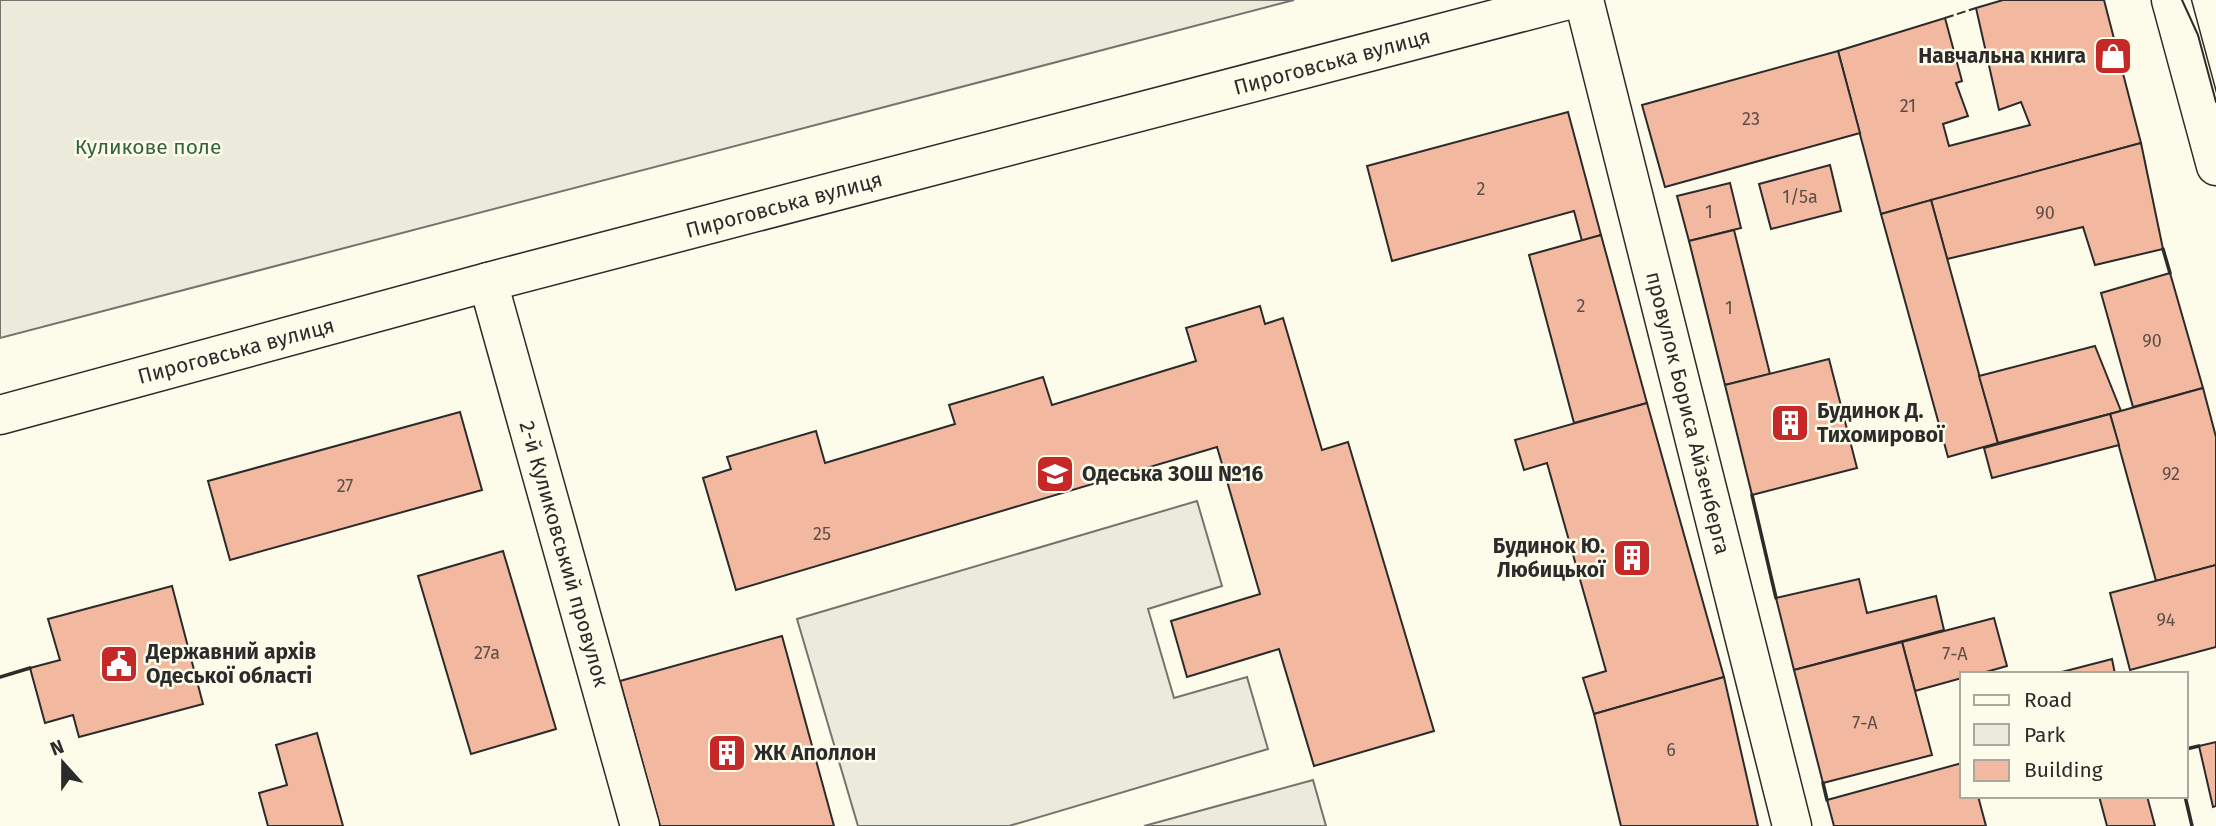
<svg xmlns="http://www.w3.org/2000/svg" width="2216" height="826" font-family="'Fira Sans',sans-serif">
  <style>
    .green { fill: #ecebdb; stroke: #74746e; stroke-width: 2 }
    .building { fill: #f2b8a0; stroke: #2b2b2b; stroke-width: 2 }
    .lines { fill: none; stroke-linecap: round; stroke-linejoin: round }
    .minor-casing { stroke: #2b2b2b; stroke-width: 41 }
    .major-casing { stroke: #2b2b2b; stroke-width: 41 }
    .minor { stroke: #fdfbea; stroke-width: 38 }
    .major { stroke: #fdfbea; stroke-width: 38 }
    .tram { stroke: #2b2b2b; stroke-width: 2 }
    .fence { stroke: #2b2b2b; stroke-width: 2; stroke-dasharray: 9 3.5; stroke-linecap: butt }
    .wall { stroke: #2b2b2b; stroke-width: 3.5 }
    .labels { text-anchor: middle; stroke-width: 5; stroke-linejoin: round; paint-order: stroke }
    .number-label { font-size: 18px; fill: #5d4e48 }
    .poi-label { font-size: 21px; font-weight: bold; fill: #2b2b2b; stroke: #fdfbea; text-anchor: start }
    .street-label { font-size: 21px; fill: #2b2b2b; stroke: #fdfbea }
    .park-label { font-size: 21px; fill: #34623c; stroke: #fdfbea }
  </style>
  <rect width="100%" height="100%" fill="#fdfbea"/>
  <g class="green">
    <polygon points="0,0 1294,0 0,338"/>
    <polygon points="1197,501 1222,586 1148,609 1174,698 1247,677 1268,749 1009,826 858,826 797,619"/>
    <polygon points="1313,780 1326,826 1144,826"/>
  </g>
  <g class="building">
    <polygon points="2003,0 2104,0 2141,143 1881,214 1838,51 1945,18 1962,81 1956,83 1968,116 1943,124 1949,146 2030,125 2021,102 1999,110 1976,8"/>
    <polygon points="1838,51 1860,133 1665,187 1642,105"/>
    <polygon points="1568,112 1601,235 1582,241 1574,211 1392,261 1367,166"/>
    <polygon points="2141,143 2163,249 2095,265 2083,227 1947,259 1931,200"/>
    <polygon points="1830,165 1841,211 1771,229 1759,184"/>
    <polygon points="1730,183 1741,228 1689,241 1677,196"/>
    <polygon points="1931,200 1998,443 1948,457 1881,214"/>
    <polygon points="1734,230 1770,374 1725,385 1689,241"/>
    <polygon points="1601,235 1647,403 1574,423 1529,255"/>
    <polygon points="2170,273 2203,388 2133,407 2101,293"/>
    <polygon points="1260,306 1265,324 1283,318 1322,450 1348,442 1434,731 1314,766 1279,649 1187,677 1171,621 1260,594 1217,447 736,590 703,478 731,469 727,457 816,431 825,463 955,424 949,405 1043,377 1052,405 1196,361 1186,328"/>
    <polygon points="2095,346 2121,411 1998,443 1979,376"/>
    <polygon points="1829,359 1857,468 1752,495 1725,385"/>
    <polygon points="2203,388 2216,437 2216,565 2156,581 2110,414"/>
    <polygon points="1647,403 1724,677 1594,714 1583,678 1606,671 1547,463 1524,470 1515,440"/>
    <polygon points="460,412 482,490 230,560 208,481"/>
    <polygon points="2110,414 2119,445 1992,478 1984,448"/>
    <polygon points="503,551 556,729 471,754 418,576"/>
    <polygon points="2216,565 2216,647 2130,670 2110,593"/>
    <polygon points="1859,579 1867,613 1936,596 1944,630 1794,670 1776,598"/>
    <polygon points="172,586 203,704 79,737 73,715 45,723 30,668 60,660 48,619"/>
    <polygon points="1994,618 2007,666 1979,674 1962,674 1962,678 1915,691 1902,642"/>
    <polygon points="782,636 834,826 660,826 620,681"/>
    <polygon points="1902,642 1932,755 1823,783 1794,670"/>
    <polygon points="2112,659 2115,674 2054,674"/>
    <polygon points="1724,677 1758,826 1621,826 1594,714"/>
    <polygon points="317,733 343,826 268,826 259,793 287,785 276,745"/>
    <polygon points="2216,742 2216,806 2213,807 2199,746"/>
    <polygon points="1962,763 1962,796 1978,796 1986,826 1834,826 1827,800"/>
    <polygon points="2099,796 2147,796 2155,826 2107,826"/>
  </g>
  <g class="lines">
    <defs>
      <g id="minor">
        <polyline points="1584,0 1792,826"/>
        <polyline points="488,282 640,826"/>
      </g>
      <g id="major">
        <polyline points="2171,0 2216,166"/>
        <polyline points="0,415 488,282 1568,0"/>
      </g>
    </defs>
    <use href="#minor" class="minor-casing"/>
    <use href="#major" class="major-casing"/>
    <use href="#minor" class="minor"/>
    <use href="#major" class="major"/>
    <polyline class="tram" points="2182,0 2198,35 2216,102"/>
    <polyline class="fence" points="1945,18 1976,8"/>
    <g class="wall">
      <polyline points="2163,249 2170,273"/>
      <polyline points="1752,495 1776,598"/>
      <polyline points="0,677 30,668"/>
      <polyline points="2186,749 2199,746"/>
      <polyline points="1823,783 1827,800"/>
      <polyline points="2185,796 2192,826"/>
    </g>
  </g>
  <defs>
    <symbol id="shop-square" viewBox="-11 -11 22 22"><rect x="-9" y="-9" width="18" height="18" rx="4" fill="#c62828" stroke="#fdfbea"/><path d="M-5-2.5h2.3a2.7 3.5 0 0 1 5.4 0H5L5.5 6h-11ZM-1.5-2.5h3a1.5 2.3 0 0 0-3 0Z" fill="#fff"/></symbol>
    <symbol id="building-square" viewBox="-11 -11 22 22"><rect x="-9" y="-9" width="18" height="18" rx="4" fill="#c62828" stroke="#fdfbea"/><path d="M-4-6H4V6H1V3H-1V6H-4ZM-2.5-4.3h1.7v1.8h-1.7ZM.8-4.3h1.7v1.8H.8ZM-2.5-1h1.7V.8h-1.7ZM.8-1h1.7V.8H.8Z" fill="#fff"/></symbol>
    <symbol id="school-square" viewBox="-11 -11 22 22"><rect x="-9" y="-9" width="18" height="18" rx="4" fill="#c62828" stroke="#fdfbea"/><path d="M0-5L7-2L0 1L-7-2ZM-4 1L0 2.5L4 1V4Q0 6-4 4Z" fill="#fff"/></symbol>
    <symbol id="civic-square" viewBox="-11 -11 22 22"><rect x="-9" y="-9" width="18" height="18" rx="4" fill="#c62828" stroke="#fdfbea"/><path d="M-.6-6.5H3V-4.5H.6V-3L4-1V1h2V6H-6V1h2V-1L-.6-3ZM-1.2 2.5V6h2.4V2.5Z" fill="#fff"/></symbol>
  </defs>
  <g fill-rule="evenodd">
    <use href="#shop-square" x="2091" y="34" width="44" height="44"/>
    <use href="#building-square" x="1768" y="401" width="44" height="44"/>
    <use href="#school-square" x="1033" y="452" width="44" height="44"/>
    <use href="#building-square" x="1610" y="536" width="44" height="44"/>
    <use href="#civic-square" x="97" y="642" width="44" height="44"/>
    <use href="#building-square" x="705" y="731" width="44" height="44"/>
  </g>
  <g class="labels">
    <g class="number-label">
      <text x="1908" y="112">21</text>
      <text x="1751" y="125">23</text>
      <text x="1481" y="195">2</text>
      <text x="1800" y="203">1/5а</text>
      <text x="1709" y="218">1</text>
      <text x="2045" y="219">90</text>
      <text x="1581" y="312">2</text>
      <text x="1729" y="314">1</text>
      <text x="2152" y="347">90</text>
      <text x="2171" y="480">92</text>
      <text x="345" y="492">27</text>
      <text x="822" y="540">25</text>
      <text x="2166" y="626">94</text>
      <text x="487" y="659">27а</text>
      <text x="1955" y="660">7-А</text>
      <text x="1865" y="729">7-А</text>
      <text x="1671" y="756">6</text>
    </g>
    <g class="poi-label">
      <text x="2086" y="63" text-anchor="end">Навчальна книга</text>
      <text x="1817" y="418">Будинок Д.<tspan x="1817" dy="24">Тихомирової</tspan></text>
      <text x="1082" y="481">Одеська ЗОШ №16</text>
      <text x="1605" y="553" text-anchor="end">Будинок Ю.<tspan x="1605" dy="24">Любицької</tspan></text>
      <text x="146" y="659">Державний архів<tspan x="146" dy="24">Одеської області</tspan></text>
      <text x="754" y="760">ЖК Аполлон</text>
    </g>
    <g class="street-label">
      <text transform="translate(1332 62) rotate(-15)" y="7">Пироговська вулиця</text>
      <text transform="translate(784 205) rotate(-15)" y="7">Пироговська вулиця</text>
      <text transform="translate(236 351) rotate(-15)" y="7">Пироговська вулиця</text>
      <text transform="translate(1688 413) rotate(76)" y="7">провулок Бориса Айзенберга</text>
      <text transform="translate(564 554) rotate(74)" y="7">2-й Куликовський провулок</text>
    </g>
    <g class="park-label">
      <text x="148" y="154">Куликове поле</text>
    </g>
  </g>
  <rect x="1960" y="672" width="228" height="126" fill="#fdfbea" stroke="#a9a89e" stroke-width="2"/>
  <rect x="1974" y="695" width="35" height="10" fill="#fdfbea" stroke="#a9a89e" stroke-width="2"/>
  <text x="2024" y="707" font-size="21" fill="#2b2b2b">Road</text>
  <rect x="1974" y="724" width="35" height="21" fill="#ecebdb" stroke="#a9a89e" stroke-width="2"/>
  <text x="2024" y="742" font-size="21" fill="#2b2b2b">Park</text>
  <rect x="1974" y="760" width="35" height="21" fill="#f2b8a0" stroke="#a9a89e" stroke-width="2"/>
  <text x="2024" y="777" font-size="21" fill="#2b2b2b">Building</text>
  <g transform="translate(63 763) rotate(339)" stroke="#fdfbea" stroke-width="5" paint-order="stroke">
  <path d="M0-5L12 26L0 18L-12 26Z" fill="#2b2b2b"/>
  <text y="-10" font-size="19" font-weight="bold" text-anchor="middle" fill="#2b2b2b">N</text>
  </g>
</svg>
